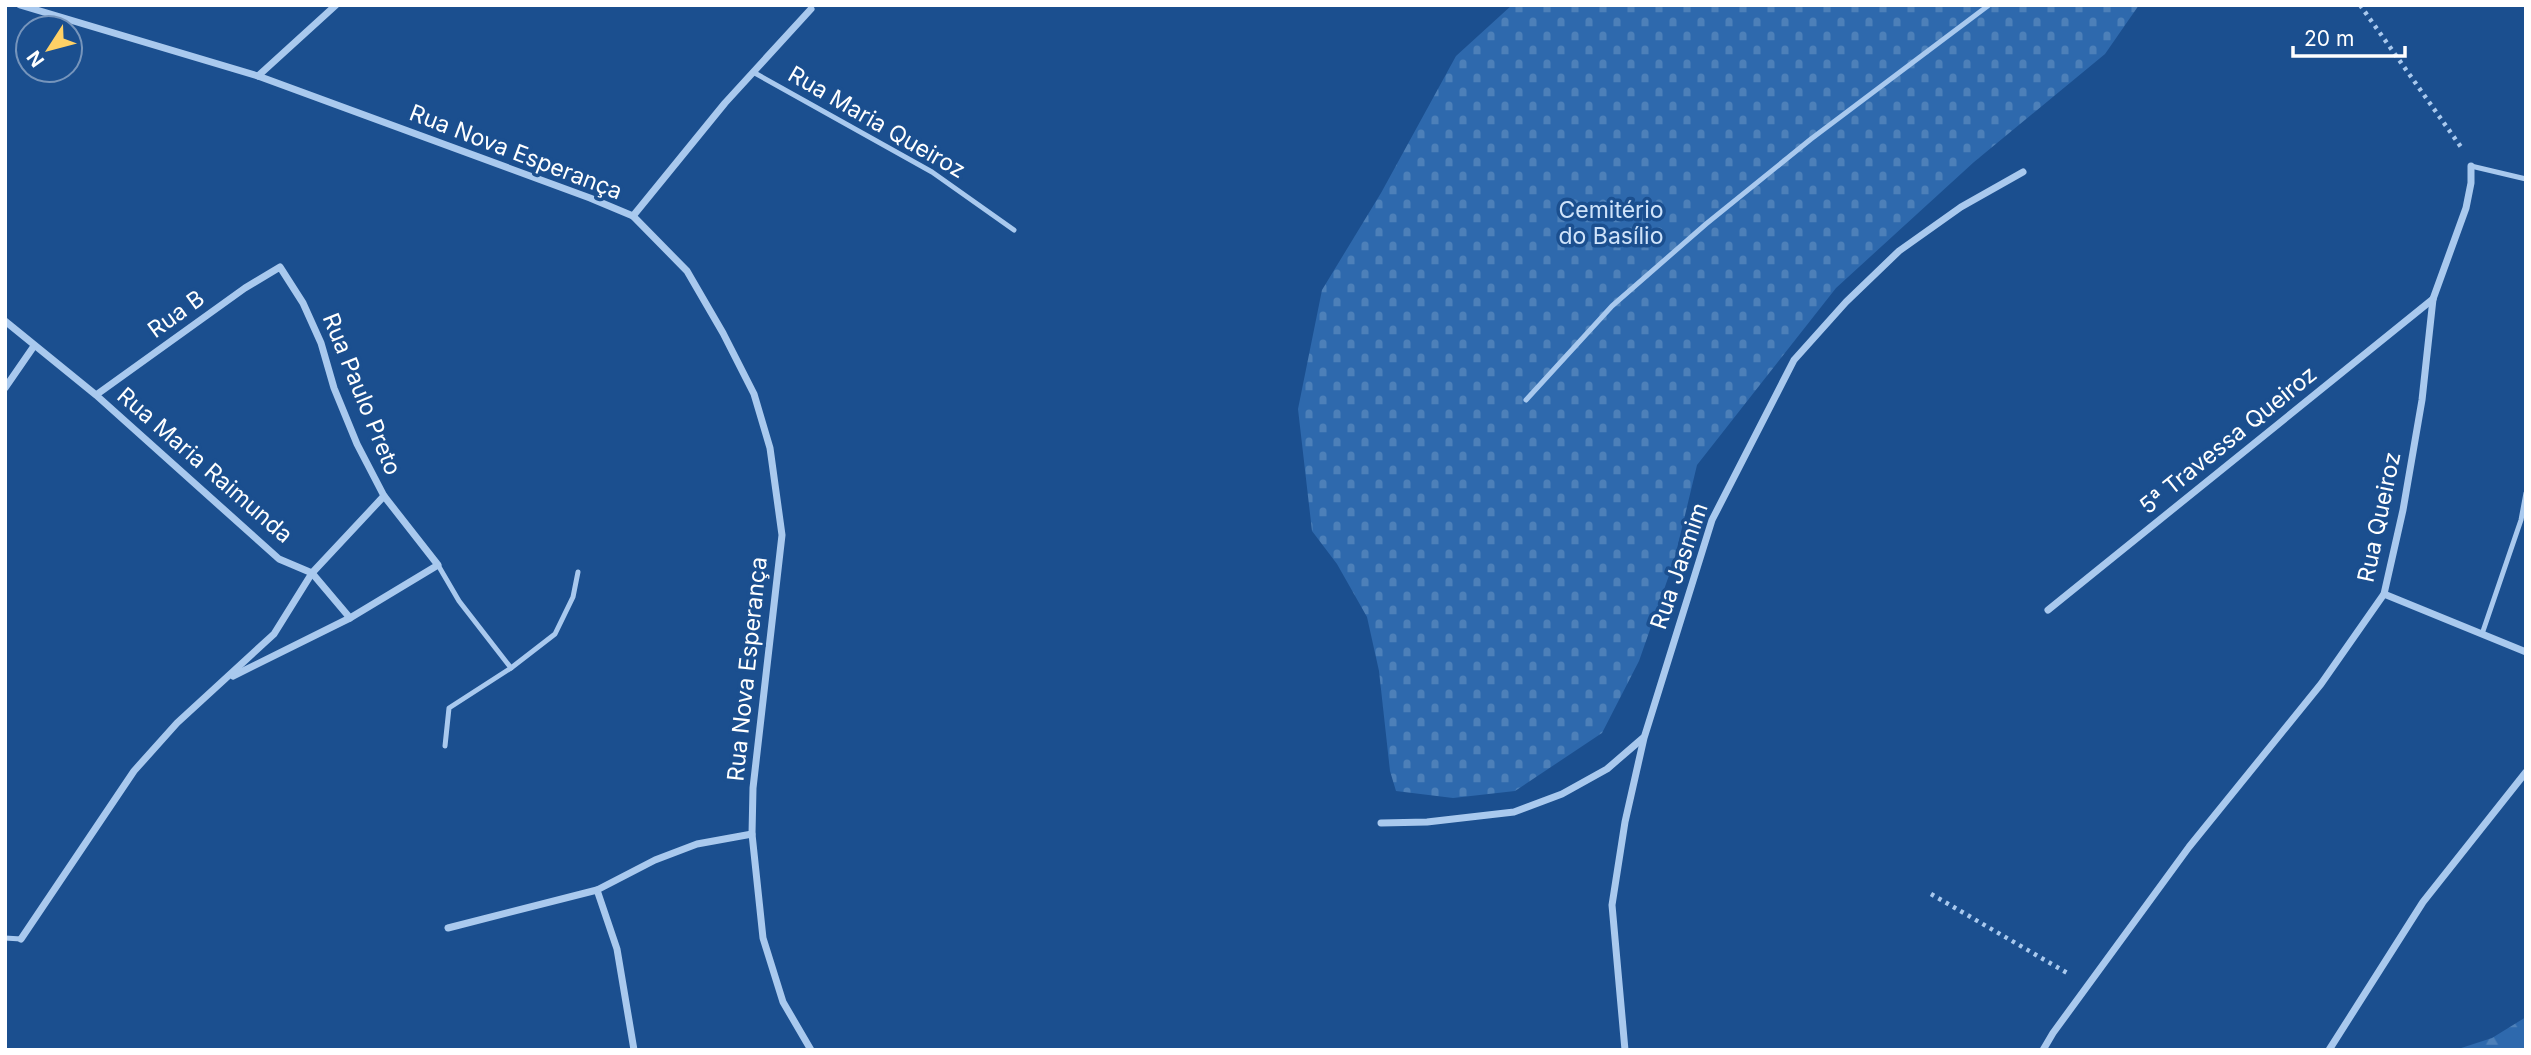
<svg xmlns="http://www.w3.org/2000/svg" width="2531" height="1055" font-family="Inter,sans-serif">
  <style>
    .forest { fill: url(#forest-firs) }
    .cemetery { fill: url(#cemetery-stones) }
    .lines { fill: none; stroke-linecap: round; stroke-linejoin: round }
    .path { stroke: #a9c9ee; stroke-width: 4.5; stroke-dasharray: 3.5 5; stroke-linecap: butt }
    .service { stroke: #a9c9ee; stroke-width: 5 }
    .minor { stroke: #a9c9ee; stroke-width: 7 }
    .labels { text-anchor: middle; stroke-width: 7; stroke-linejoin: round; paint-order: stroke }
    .street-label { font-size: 23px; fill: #fff; stroke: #1b4f8f }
    .park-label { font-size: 23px; fill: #cfe3fa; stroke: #1b4f8f }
  </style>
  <defs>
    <pattern id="forest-firs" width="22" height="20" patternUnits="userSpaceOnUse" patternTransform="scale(1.75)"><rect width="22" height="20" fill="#2e69ad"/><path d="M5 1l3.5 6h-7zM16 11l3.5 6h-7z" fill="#4d80b9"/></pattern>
    <pattern id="cemetery-stones" width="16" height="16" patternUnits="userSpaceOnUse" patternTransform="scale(1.75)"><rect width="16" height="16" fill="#2e69ad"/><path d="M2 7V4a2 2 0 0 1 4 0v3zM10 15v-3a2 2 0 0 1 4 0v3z" fill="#4d80b9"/></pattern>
  </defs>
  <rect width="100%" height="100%" fill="#1b4f8f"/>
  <polygon class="forest" points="2526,1017 2526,1050 2455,1050 2492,1038"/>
  <polygon class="cemetery" points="1512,5 2139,5 2105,54 1974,162 1836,288 1697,465 1674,561 1639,661 1602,733 1515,791 1453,798 1396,791 1390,771 1379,671 1367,617 1337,564 1312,531 1298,409 1322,290 1381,193 1456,56"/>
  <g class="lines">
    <g class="path">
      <polyline points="2360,5 2461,147"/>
      <polyline points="1931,894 2069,974"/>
    </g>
    <g class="service">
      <polyline points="753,72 932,172 1014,230"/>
      <polyline points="2471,166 2526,179"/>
      <polyline points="1526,400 1612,306 1706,224 1811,139 1989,5"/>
      <polyline points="438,565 459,601 511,668"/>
      <polyline points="2482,634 2521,520 2526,493"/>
      <polyline points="445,746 449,708 511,668 555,634 573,597 578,572"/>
      <polyline points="5,938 21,939"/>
    </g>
    <g class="minor">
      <polyline points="20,5 258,76 590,198 633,216 687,271 723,333 754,394 770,448 782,535 753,788 752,834 763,938 783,1002 811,1050"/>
      <polyline points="258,76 336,5"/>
      <polyline points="633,216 725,103 811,9"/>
      <polyline points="5,321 96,395 279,559 312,573 350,618 438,565 384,496 357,444 334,388 321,343 303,303 280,267 245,288 96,395"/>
      <polyline points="5,388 34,346"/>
      <polyline points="2384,594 2526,652"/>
      <polyline points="2048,610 2433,299"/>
      <polyline points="233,676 350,618"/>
      <polyline points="1381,823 1427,822 1514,812 1562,794 1607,769 1643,738"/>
      <polyline points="448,928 597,890"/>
      <polyline points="21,939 134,771 177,723 274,634 312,573 384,496"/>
      <polyline points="634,1050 617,949 597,890 655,860 697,844 752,834"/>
      <polyline points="1625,1050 1612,905 1625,822 1644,738 1712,520 1794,360 1846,302 1899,251 1961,207 2023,172"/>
      <polyline points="2043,1050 2053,1033 2189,847 2321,684 2384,594 2403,510 2422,400 2433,299 2466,208 2471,183 2471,166"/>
      <polyline points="2329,1050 2423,902 2526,772"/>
    </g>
  </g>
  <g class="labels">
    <g class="street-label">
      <text transform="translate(877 122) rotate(30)" y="8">Rua Maria Queiroz</text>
      <text transform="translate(516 152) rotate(21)" y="8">Rua Nova Esperança</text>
      <text transform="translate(176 314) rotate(-36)" y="8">Rua B</text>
      <text transform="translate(362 394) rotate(68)" y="8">Rua Paulo Preto</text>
      <text transform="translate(2228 440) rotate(-39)" y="8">5ª Travessa Queiroz</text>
      <text transform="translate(205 465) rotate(41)" y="8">Rua Maria Raimunda</text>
      <text transform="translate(2379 517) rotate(-78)" y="8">Rua Queiroz</text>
      <text transform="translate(1679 566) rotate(-71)" y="8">Rua Jasmim</text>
      <text transform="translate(747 669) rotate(-84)" y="8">Rua Nova Esperança</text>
    </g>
    <g class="park-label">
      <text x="1611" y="218">Cemitério<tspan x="1611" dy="26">do Basílio</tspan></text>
    </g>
  </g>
  <rect width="2531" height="1055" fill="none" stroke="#ffffff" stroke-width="14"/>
  <g transform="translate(49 49) rotate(234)"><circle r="33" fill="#1b4f8f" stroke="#7695bc" stroke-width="2"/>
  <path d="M0-5L12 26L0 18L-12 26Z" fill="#ffd166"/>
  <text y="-10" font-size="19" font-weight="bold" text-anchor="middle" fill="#ffffff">N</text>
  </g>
  <path d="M2293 46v10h112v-10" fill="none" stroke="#ffffff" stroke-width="3.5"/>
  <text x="2304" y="46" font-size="21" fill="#ffffff" stroke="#1b4f8f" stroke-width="5" paint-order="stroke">20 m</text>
</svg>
